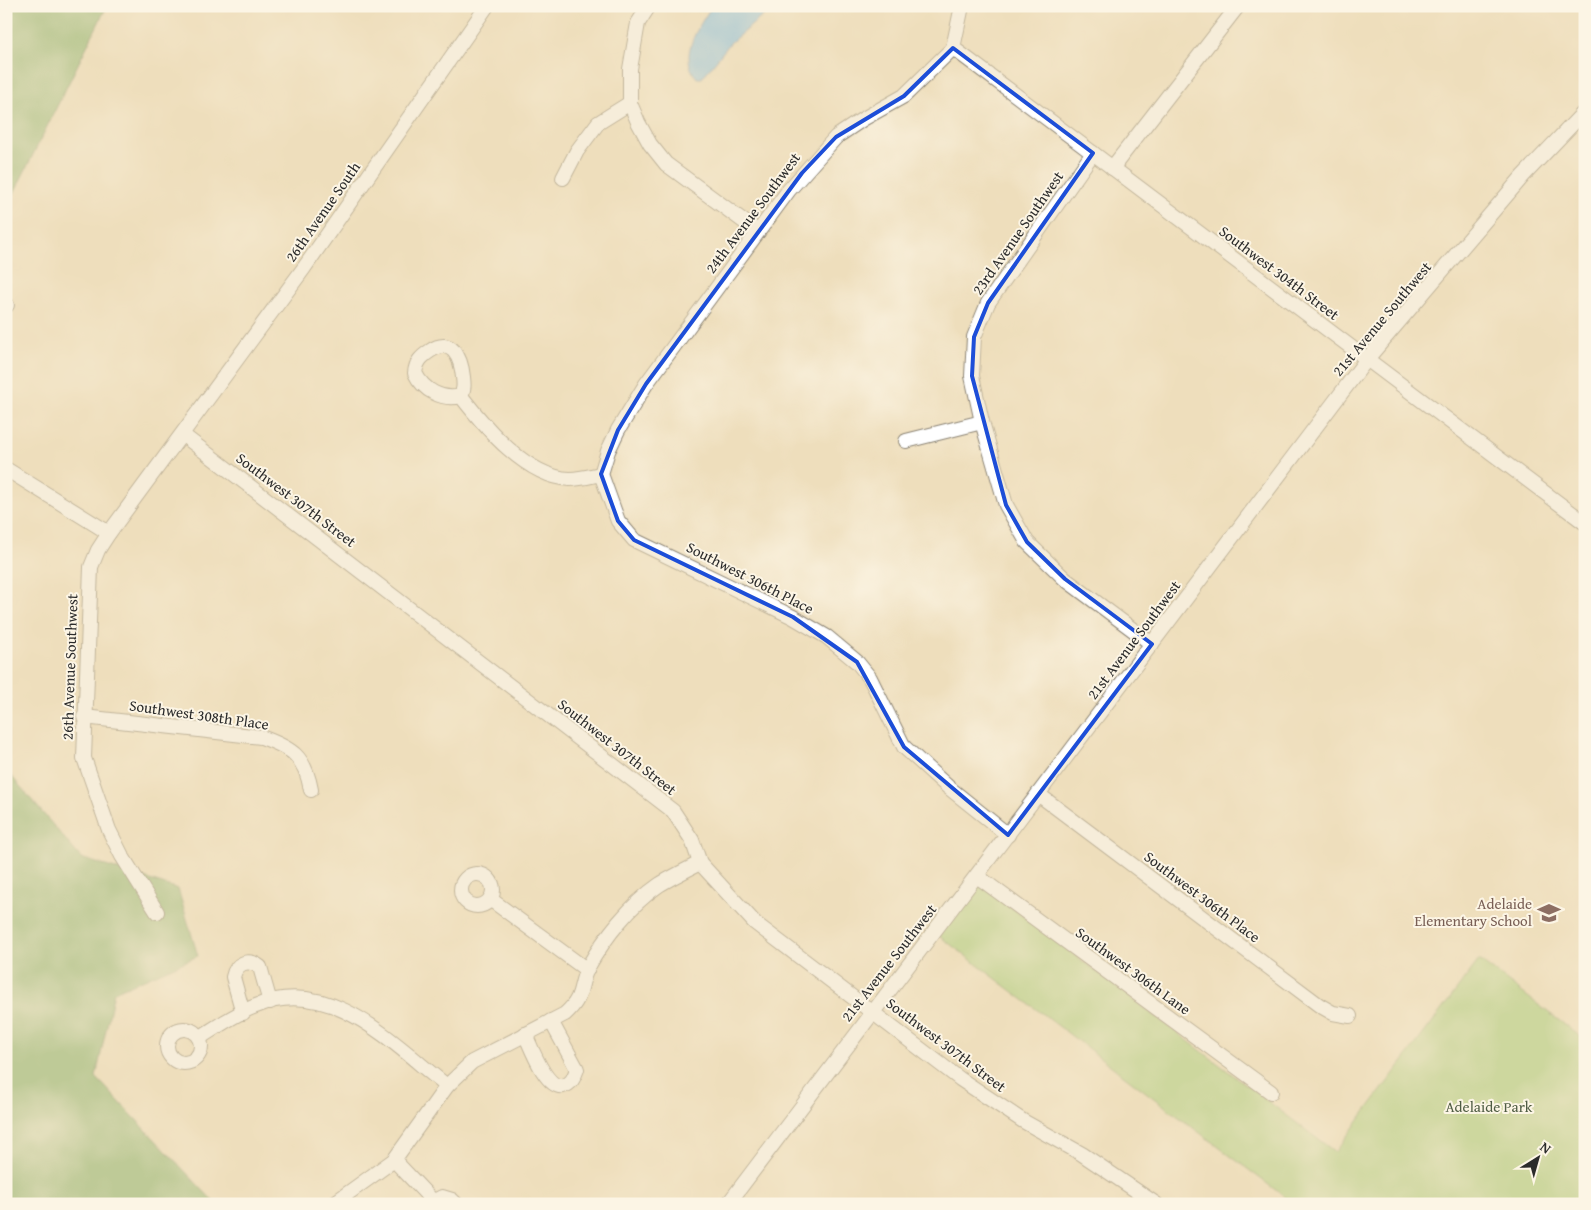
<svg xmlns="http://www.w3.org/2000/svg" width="1591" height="1210" font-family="'Gentium Book Plus',serif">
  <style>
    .green { fill: #a4ce7a; stroke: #687c52 }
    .forest { fill: #83b16a; stroke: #576e4a }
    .water { fill: #74bbeb; stroke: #50738b }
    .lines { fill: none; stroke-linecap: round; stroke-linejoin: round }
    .minor-casing { stroke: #8c8474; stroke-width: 16 }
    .minor { stroke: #fff; stroke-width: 14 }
    .marked { fill: none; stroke: #1d4ed8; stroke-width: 4; stroke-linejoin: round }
    .labels { text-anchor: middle; stroke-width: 4; stroke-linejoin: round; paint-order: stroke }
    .street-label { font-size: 15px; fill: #2b2b2b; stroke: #fcf5e5 }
    .education-label { font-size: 15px; fill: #785e54; stroke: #fcf5e5; text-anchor: end }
    .park-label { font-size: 15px; fill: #4f5c43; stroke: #fcf5e5 }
  </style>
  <rect width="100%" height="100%" fill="#fcf5e5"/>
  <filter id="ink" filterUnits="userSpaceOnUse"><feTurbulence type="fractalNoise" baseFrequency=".02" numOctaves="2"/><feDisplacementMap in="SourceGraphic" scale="10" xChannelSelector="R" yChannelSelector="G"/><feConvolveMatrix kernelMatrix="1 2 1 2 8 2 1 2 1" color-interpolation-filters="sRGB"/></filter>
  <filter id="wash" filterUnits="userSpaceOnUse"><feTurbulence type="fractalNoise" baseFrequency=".0096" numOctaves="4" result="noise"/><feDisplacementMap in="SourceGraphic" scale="20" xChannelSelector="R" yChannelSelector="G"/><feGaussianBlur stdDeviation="1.12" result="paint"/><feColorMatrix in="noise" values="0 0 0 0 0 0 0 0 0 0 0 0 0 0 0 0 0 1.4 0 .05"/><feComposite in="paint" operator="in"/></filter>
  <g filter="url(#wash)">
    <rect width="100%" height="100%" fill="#eedebc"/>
    <polygon class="green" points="974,879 1335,1152 1479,960 1585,1040 1585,1204 1294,1204 934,932"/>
    <g class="forest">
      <polygon points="6,6 107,6 6,209"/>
      <polygon points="6,570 8,772 81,858 178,889 198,956 114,992 96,1077 216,1204 6,1204"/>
    </g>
    <path class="water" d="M712,6H775L731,42L702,78H697C677,56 699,26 712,6Z"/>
  </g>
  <g filter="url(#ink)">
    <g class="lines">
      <defs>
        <g id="minor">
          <polyline points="649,6 638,23 630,69 630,103 638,122 650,144 666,164 757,231"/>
          <polyline points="953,48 1585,523"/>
          <polyline points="1093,153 988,303 974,337 972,376 982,422 1006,505 1027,542 1065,579 1152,644"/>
          <polyline points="1112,168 1238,6"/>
          <polyline points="563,178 577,151 598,123 630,103"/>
          <polyline points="6,306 7,305"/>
          <path d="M461,396C464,389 464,385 463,377C461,358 452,336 430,351C421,357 416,362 415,373C423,390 442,401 461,396C485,427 526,477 570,479C580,479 591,476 601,474L618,521L634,540L793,617L827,637L857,662L870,678L904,747L948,787L1008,835"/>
          <polyline points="183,435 673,811 692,840 700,863 755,923 960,1079 1023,1121 1082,1154 1156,1204"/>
          <polyline points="906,441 982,422"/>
          <polyline points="6,469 109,533"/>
          <polyline points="601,474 608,451 618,430 646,384 789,190 836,137 863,119 904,96 953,48 962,6"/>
          <path d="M84,717L261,737C292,748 305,756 311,790"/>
          <polyline points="1038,794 1319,1005 1333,1013 1350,1016"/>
          <circle cx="477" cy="890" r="16"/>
          <polyline points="977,876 1271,1092"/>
          <polyline points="490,899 587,970"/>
          <polyline points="157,912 122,856 109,830 84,758 91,567 98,550 109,533 304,268 487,6"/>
          <path d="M243,1013L233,977C236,963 248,958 260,967L270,1002"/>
          <circle cx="184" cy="1046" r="17"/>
          <path d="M525,1034C531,1047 546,1089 563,1086C572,1084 574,1077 577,1069L551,1021"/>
          <path d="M199,1038C217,1027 236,1013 256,1006C331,975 393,1044 447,1086"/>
          <polyline points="394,1160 432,1200"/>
          <path d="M333,1204L394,1160L447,1086L472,1062L565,1014C585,996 578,986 588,967C605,937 630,905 659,885C672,877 686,870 700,863"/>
          <polyline points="429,1204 442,1197 452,1200 456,1204"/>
          <polyline points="728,1204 1367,359 1523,176 1585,111"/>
        </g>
      </defs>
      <use href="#minor" class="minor-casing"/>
      <use href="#minor" class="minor"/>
    </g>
  </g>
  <path d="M0 0H1591V1210H0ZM953,48L1093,153L988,303L974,337L972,376L1006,505L1027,542L1065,579L1152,644L1008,835L904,747L857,662L793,617L634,540L618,521L601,474L618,430L646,384L802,173L836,137L904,96Z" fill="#eedebc" fill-opacity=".55" fill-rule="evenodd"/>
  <path class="marked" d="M953,48L1093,153L988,303L974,337L972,376L1006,505L1027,542L1065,579L1152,644L1008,835L904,747L857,662L793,617L634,540L618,521L601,474L618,430L646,384L802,173L836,137L904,96Z"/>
  <defs>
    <symbol id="school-bare" viewBox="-9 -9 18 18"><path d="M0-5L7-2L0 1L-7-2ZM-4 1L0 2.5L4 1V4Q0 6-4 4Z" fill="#8d6e63" stroke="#fcf5e5" stroke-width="2.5" paint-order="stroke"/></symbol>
  </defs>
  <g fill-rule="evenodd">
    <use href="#school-bare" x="1533" y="897" width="32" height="32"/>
  </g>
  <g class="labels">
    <g class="street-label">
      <text transform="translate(323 212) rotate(-55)" y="5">26th Avenue South</text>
      <text transform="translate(753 213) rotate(-53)" y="5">24th Avenue Southwest</text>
      <text transform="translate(1018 233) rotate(-55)" y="5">23rd Avenue Southwest</text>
      <text transform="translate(1279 273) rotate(37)" y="5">Southwest 304th Street</text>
      <text transform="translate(1382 319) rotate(-50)" y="5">21st Avenue Southwest</text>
      <text transform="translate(296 500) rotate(37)" y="5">Southwest 307th Street</text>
      <text transform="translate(750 578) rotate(27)" y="5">Southwest 306th Place</text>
      <text transform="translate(1134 640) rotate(-53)" y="5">21st Avenue Southwest</text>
      <text transform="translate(70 667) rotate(-88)" y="5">26th Avenue Southwest</text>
      <text transform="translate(199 715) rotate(8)" y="5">Southwest 308th Place</text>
      <text transform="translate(617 747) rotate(38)" y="5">Southwest 307th Street</text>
      <text transform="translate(1202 897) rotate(37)" y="5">Southwest 306th Place</text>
      <text transform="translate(889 963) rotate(-52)" y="5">21st Avenue Southwest</text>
      <text transform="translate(1133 971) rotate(36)" y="5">Southwest 306th Lane</text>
      <text transform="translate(946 1045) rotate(37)" y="5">Southwest 307th Street</text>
    </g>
    <g class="education-label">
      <text x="1532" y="909">Adelaide<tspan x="1532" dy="17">Elementary School</tspan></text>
    </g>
    <g class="park-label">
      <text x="1489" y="1112">Adelaide Park</text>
    </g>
  </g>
  <rect width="1591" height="1210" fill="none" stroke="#fcf5e5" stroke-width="25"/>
  <g transform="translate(1538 1158) rotate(37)" stroke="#fcf5e5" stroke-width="4" paint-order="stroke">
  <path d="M0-4L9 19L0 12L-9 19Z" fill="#2b2b2b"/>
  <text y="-8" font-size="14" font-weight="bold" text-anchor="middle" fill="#2b2b2b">N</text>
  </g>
</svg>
